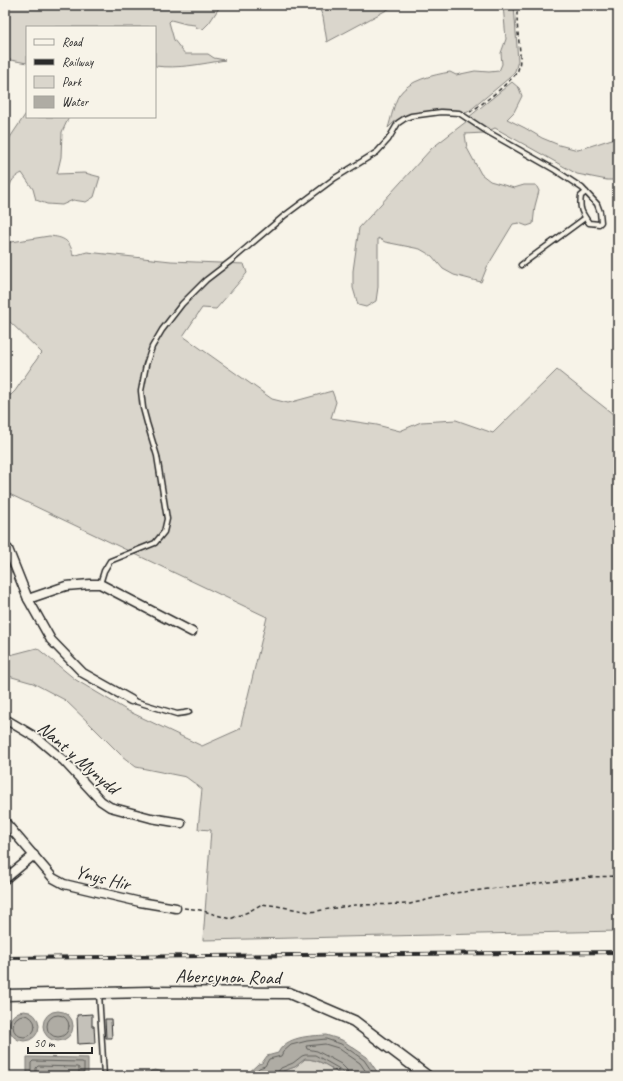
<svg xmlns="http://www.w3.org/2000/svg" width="623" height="1081" font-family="Caveat,sans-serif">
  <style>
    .green { fill: #dad6cc; stroke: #82807c }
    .water { fill: #afaca4; stroke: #7a7874 }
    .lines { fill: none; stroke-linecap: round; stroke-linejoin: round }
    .shore { stroke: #605f5b; stroke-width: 1 }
    .building { fill: #c4c1b9; stroke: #2b2b2b }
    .service-casing { stroke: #2b2b2b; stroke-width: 7 }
    .minor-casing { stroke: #2b2b2b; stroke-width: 11 }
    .tertiary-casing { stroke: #2b2b2b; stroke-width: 13 }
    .path { stroke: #2b2b2b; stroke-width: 1.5; stroke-dasharray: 4 3; stroke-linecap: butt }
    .service { stroke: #f7f3e8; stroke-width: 4 }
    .minor { stroke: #f7f3e8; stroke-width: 8 }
    .tertiary { stroke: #f7f3e8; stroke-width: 10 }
    .rail-casing { stroke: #2b2b2b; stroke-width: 4 }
    .rail { stroke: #f7f3e8; stroke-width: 2.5; stroke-dasharray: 8; stroke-linecap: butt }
    .labels { text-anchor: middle; stroke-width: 3.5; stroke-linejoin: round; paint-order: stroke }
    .street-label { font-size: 19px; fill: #2b2b2b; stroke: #f7f3e8 }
  </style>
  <rect width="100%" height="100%" fill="#f7f3e8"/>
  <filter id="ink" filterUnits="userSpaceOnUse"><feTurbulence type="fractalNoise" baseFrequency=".025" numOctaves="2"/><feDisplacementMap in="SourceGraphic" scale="8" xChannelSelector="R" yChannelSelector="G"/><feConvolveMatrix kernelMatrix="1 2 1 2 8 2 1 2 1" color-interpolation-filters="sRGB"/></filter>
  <g filter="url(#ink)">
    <g class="green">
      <path d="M5,5H221L209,23L203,29L197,28L195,25L186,24L171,20L169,22L174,40L185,54H208L214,58L225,60C202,64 178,69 155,66V27H27V63L5,59Z"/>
      <polygon points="318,5 396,5 327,42 323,17"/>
      <path d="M503,5H514L518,61L515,71L509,78L468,112C462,114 459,111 453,111C439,112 415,111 403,117C397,119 392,124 388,128C391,119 394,103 399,95C409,80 433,75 450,72L456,75L475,71L489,72L499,71L502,64L501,53L506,39Z"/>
      <polygon points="512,82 519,88 522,96 514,112 507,119 525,128 542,138 559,145 578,150 618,137 618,180 607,180 577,174 495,128 484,133 465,134 467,148 481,174 490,181 514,188 524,185 536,185 539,191 535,206 533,224 527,226 519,223 513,224 487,267 481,282 454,275 443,269 432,256 420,249 385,242 378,238 378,287 376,301 366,307 358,305 353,288 353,271 359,228 432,148 467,121 469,117"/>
      <path d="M27,112V117H69L62,132L61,157L57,174L85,173L100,177L94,197L86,202L73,200L62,205L47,204L36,200L33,189L22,173C8,180 11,187 5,198V145Z"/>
      <path d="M49,236C64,237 71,241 73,256L87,252L171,261L244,264L247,273L216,309L202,308L183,336L272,399L288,403L332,391L336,402L331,418L377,425L400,431L421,422L456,420L493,433L557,370L618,418V931L203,940L211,830L198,829L202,789L186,777L136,767L122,756L91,725L65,700L33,683L5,675V655H10L37,648L76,680L128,711L202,746L240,729L267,617L5,492V396L11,395L15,391L39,356L42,353L5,317V243Z"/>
      <path d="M305,1059C318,1059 332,1067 341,1076H279L283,1071L295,1067Z"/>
    </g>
    <g class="water">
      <circle cx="24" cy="1026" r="15"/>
      <circle cx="58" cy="1026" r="15"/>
      <path d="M326,1035L342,1040L367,1057L380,1076H341C332,1067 318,1059 305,1059L295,1067L283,1071L279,1076H245L258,1064L262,1063L267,1056L278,1053C286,1036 310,1036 326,1035Z"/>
      <polygon points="27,1057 88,1058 88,1076 27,1076"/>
      <polygon points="155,1070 163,1072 167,1076 146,1076 151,1071"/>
    </g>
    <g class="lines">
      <g class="shore">
        <circle cx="24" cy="1026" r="11"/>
        <circle cx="58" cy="1026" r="11"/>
        <polyline points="31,1076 31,1063 33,1061 82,1062 84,1063 84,1076"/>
        <polyline points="36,1076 36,1068 38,1066 77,1067 79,1068 79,1076"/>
        <polyline points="251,1076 259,1068 265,1066 269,1059 281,1056 283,1052 291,1045 307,1041 326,1039 341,1044 364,1060 375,1076"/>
        <polyline points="276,1076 277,1073 281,1068 293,1063 302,1056 305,1055 315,1055 338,1068 343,1072 343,1076"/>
        <polyline points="348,1076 347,1070 341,1064 317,1051 307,1049 306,1046 325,1044 338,1048 360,1063 369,1076"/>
      </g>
    </g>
    <g class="building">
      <polygon points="92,1014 92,1026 94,1026 95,1043 78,1044 77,1015"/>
      <polygon points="105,1019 111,1019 112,1038 106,1038"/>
    </g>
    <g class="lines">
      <defs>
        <g id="service">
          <polyline points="521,265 585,218"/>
          <path d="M100,584L104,571L110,561L155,543L164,532L167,519L157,456L147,423L143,408L141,391L146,365L152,347L162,330L182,304L206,280L232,260L284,216L335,178L377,152L388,140L398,123L404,119L411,116L441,112L459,113L488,132L555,170L582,188L597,204L600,212L601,222L599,224L589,223C582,213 579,209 581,196L586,192"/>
          <polyline points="131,700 177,714 184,713 189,712"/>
          <polyline points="99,993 104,1076"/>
        </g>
        <g id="minor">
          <polyline points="5,547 8,549 28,599 51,640 83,673 131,700"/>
          <polyline points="28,599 66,586 90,584 100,584 192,632"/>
          <polyline points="5,719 37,738 64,761 101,801 110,807 151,818 181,823"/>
          <polyline points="5,822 53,878 64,884 140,902 176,908"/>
          <polyline points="5,879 34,855"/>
        </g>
        <polyline id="tertiary" points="5,995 150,992 289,993 354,1021 427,1076"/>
      </defs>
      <use href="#service" class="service-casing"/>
      <use href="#minor" class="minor-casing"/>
      <use href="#tertiary" class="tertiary-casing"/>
      <g class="path">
        <path d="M470,112C480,106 515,79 518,70C522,58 519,45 518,33C517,24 517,14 517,5"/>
        <polyline points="184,908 200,910 230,919 248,912 262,904 277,906 310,912 355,905 410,904 455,893 592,877 618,876"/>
      </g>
      <use href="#service" class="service"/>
      <use href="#minor" class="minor"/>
      <use href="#tertiary" class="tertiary"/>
      <defs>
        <polyline id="rail" points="5,958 618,952"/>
      </defs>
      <use href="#rail" class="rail-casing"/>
      <use href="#rail" class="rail"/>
    </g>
  </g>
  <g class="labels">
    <g class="street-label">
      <text transform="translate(79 757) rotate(41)" y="7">Nant y Mynydd</text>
      <text transform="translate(103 877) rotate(14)" y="7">Ynys Hir</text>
      <text transform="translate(228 976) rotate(1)" y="7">Abercynon Road</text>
    </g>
  </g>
  <rect width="623" height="1081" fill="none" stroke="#f7f3e8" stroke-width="20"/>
  <rect x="10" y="10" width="603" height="1061" fill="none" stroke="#2b2b2b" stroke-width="1.5" filter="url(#ink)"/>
  <rect x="26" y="26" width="130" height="92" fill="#f7f3e8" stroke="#a5a39c"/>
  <rect x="34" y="39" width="20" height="6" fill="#f7f3e8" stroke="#a5a39c"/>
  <text x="62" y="46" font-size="12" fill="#2b2b2b">Road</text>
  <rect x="34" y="59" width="20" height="6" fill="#2b2b2b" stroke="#a5a39c"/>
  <text x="62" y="66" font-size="12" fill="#2b2b2b">Railway</text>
  <rect x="34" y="76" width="20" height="12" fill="#dad6cc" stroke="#a5a39c"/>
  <text x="62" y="86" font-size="12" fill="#2b2b2b">Park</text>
  <rect x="34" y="96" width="20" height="12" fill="#afaca4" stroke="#a5a39c"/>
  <text x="62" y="106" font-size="12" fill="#2b2b2b">Water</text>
  <path d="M28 1047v6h64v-6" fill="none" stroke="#2b2b2b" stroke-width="2"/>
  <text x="34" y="1047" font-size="12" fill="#2b2b2b" stroke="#f7f3e8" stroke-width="3" paint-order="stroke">50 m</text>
</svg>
